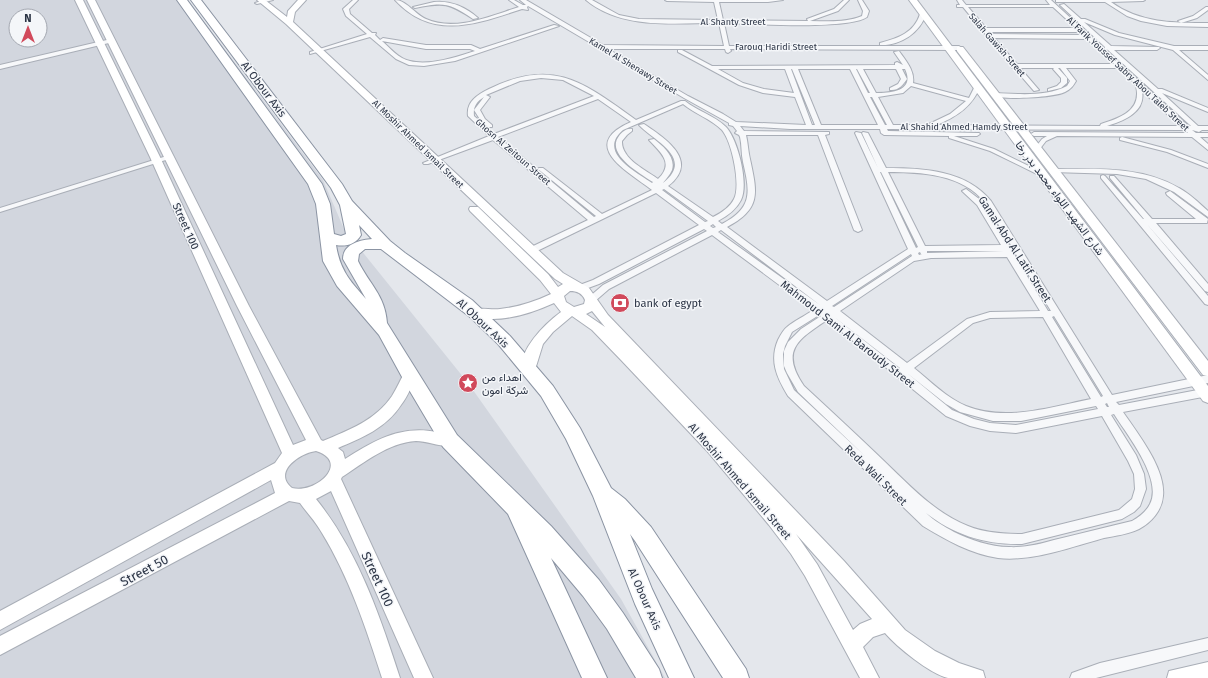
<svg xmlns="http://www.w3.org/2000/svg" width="1208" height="678" font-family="'Fira Sans',Vazirmatn,sans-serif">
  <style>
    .built { fill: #d2d6de; fill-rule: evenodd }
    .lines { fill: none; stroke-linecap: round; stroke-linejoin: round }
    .street-casing { stroke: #a9aeb7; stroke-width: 2 }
    .secondary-casing { stroke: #a9aeb7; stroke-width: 2 }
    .highway-casing { stroke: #8b94a3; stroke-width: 2 }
    .street { fill: #f7f8fa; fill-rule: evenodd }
    .secondary { fill: #fff; fill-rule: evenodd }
    .highway { fill: #fff; fill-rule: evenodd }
    .labels { text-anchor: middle; stroke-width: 3; stroke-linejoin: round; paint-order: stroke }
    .far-street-label { font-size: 9px; fill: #2b3445; stroke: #f4f6f9 }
    .street-label { font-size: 11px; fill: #2b3445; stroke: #f4f6f9 }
    .poi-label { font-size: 11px; fill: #2b3445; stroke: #f4f6f9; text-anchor: start }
    .near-street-label { font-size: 13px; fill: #2b3445; stroke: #f4f6f9 }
  </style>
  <rect width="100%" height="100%" fill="#e4e7ec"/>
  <path class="built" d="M0,0H188L323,180L344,229L468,383L621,599L665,678H0ZM16,16H40V40H16Z"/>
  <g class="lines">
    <defs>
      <g id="street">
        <polygon points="264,0 273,0 257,4 255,3"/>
        <path d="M353,0H358L349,9L350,14L372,33H376L375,35L380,40L383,38L426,45H471L480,49L554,25L559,26L455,61L424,66L409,65L396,59L370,37L310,54V52L367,34L346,16L343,9ZM382,41L426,49H470L475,51C457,57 429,66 410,61C399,59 390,48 382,41Z"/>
        <path d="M395,0C406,0 415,14 426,19C455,32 490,16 519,7L509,0H514L523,5H526L520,0H526L603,45L724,46L719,23C674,23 622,30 586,0H592L619,15L639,19L718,20L714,2L667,1L665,0H783L768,2H719L723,20L808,21L807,19L834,9L844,0H849L838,11L810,21C828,21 845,23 862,16L863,11L858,0H862L869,11L867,17C849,30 751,24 724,23L729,46H959L962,48L959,50L730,49L731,51L728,53L726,52L725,49H608L688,96L723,114L736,122L806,125L795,97L763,93L739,85L678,52V50H682L712,66L895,65V63L897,62L903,65L894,52L899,51C906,61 915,71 913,83L969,98L975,86L980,87C972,107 955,118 936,125L1100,126L1101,124C1116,119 1137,113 1137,94C1137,91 1136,85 1134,83C1130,77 1123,72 1118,68H1066L1076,81C1073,86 1071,89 1065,92C1055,97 1001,101 992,95L995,93C1018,94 1046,97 1067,86L1070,81L1060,68H1058L1067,78V83L1061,88L1048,91V89L1057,86L1061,82V78L1053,69L1054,68H1020L1039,90L1034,91L1014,68L1011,67V65L963,7H957V5H960L957,0H962L966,5H1050L1046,0H1051L1188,126H1191L1108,50L1105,49V47L1060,5L1064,4L1081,19H1085L1119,33L1174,46H1208V50H1179L1208,75V80L1173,50L1115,35L1084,22L1111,46L1159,47L1160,48L1157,50H1114L1158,89H1162L1208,108V112L1162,93L1198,126H1208V130H1202L1199,132L1192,130L1196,133H1208V137H1200L1208,144V150L1192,137L1057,136L1046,141L1039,150L1037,151L1034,149L1042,139L1047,136H1034L1031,134L1034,132L1188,133L1185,130L887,129L888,131L979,133L980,134L977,136H954L994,149L1045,174V176L1043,177L990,151L949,138V136L884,135L881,133L880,129H790L740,126L744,131L829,132V134L825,135L862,230L858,232L854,230L818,135H746C748,143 748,151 750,159C757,192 762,209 727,227L827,301L908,249L855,133L856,132L861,133L878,168L862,133L863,132L868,133L886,168C923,168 966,170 991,201L1112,395L1208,375V383L1116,402L1119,405L1208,388V396L1123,412C1138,434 1166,469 1163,496C1162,510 1152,522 1139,529C1129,534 1115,536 1104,538C1072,547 1031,562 998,558C971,554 946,540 923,526L788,396C777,378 769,361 778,340C780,336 783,330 787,327C794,321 805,316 813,310L712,235L609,289L594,302H588L587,300L588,298L603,285L707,231L704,229L599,284L580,291L577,290L576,288L577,286L593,280L699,225L656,193L535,252H529L528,250L529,248L588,220L493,140L428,164H424L423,163L489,136L468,116C466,102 477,95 489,89C554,57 584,83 636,120L681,101H685C697,111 714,115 726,127C738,140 749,184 741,200C736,210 727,216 718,221L722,224C753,208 750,192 743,162C741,153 742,145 740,137L739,135L735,133L737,131L733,126L729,125V123L684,98L528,6L527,7L528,10L522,9C476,24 433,41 395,0ZM968,7H1053L1076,28H986ZM989,32H1079L1083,35L991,34ZM994,38L1087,39L1114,64H1017ZM718,69H785L794,93L764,89L743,83ZM791,69H792L815,125H812ZM798,69H850L878,125H821ZM856,69H857L870,93H868ZM863,69H896L901,79L898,84L890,88V90C898,91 903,85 907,79L902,69H905C915,90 893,93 876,93ZM541,78L563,80L594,96L494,134L474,116C473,107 476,102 484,97L474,110L481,121L488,127H492V125L485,119L480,110L490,97L486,95L520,81ZM911,86L966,101L950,114L929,124L928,125H893L878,97L903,93ZM1142,91L1180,126H1107C1124,121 1146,112 1142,91ZM870,97H872L887,125H885ZM598,99L631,122C578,145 627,171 652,190L602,214L543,168H539L538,169L596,216L594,217L498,137ZM683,104C695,114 711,119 722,130C732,142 741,185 734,199C730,207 721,213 713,217L668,186C700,161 666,139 644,124L639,125C654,141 695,158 663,183C665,180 670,175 672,170C676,157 663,146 654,139L649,140C660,152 675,163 658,179C646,170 621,159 622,141L627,135L632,131V129C627,128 622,132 619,136C605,154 641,174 653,182L652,183C635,171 597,152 623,130ZM880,172H881L918,247L916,248ZM888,172C921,172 963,174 985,203C994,216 1002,231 1011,245H1009L983,202L966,189L962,191L977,205L1001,245L925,246ZM664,189L708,221L705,222L662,190ZM713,224L716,227L713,228L710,226ZM721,230L820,305L718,232ZM927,251H1004L927,253ZM1012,251H1014L1051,311H1048ZM920,252L921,254H922L919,255L918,253ZM911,254L912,256L834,307L832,306ZM1007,257L1040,311L990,312L967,319L907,363L840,311L914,261L931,258ZM819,315L821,316L801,329L788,342L784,351V366L787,373L798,392L865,456L794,390L784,369L783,354L785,346L792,332ZM833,316L900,368V369ZM1054,316L1103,396L1101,397L1052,317ZM1043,317L1091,399C1050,407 1006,422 966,406C947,398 930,381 914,368L973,323L990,318ZM827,320L946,416L970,426L990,431L1016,433L1102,416L1128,461L1134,474L1135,489L1132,499L1119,510L1022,534C1004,534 985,533 968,526C935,513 910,486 884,461C858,436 831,411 804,386C780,351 797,340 827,320ZM907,373L946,404L960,412L993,421H1021L1096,406L1098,409L1016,425L990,423L974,419L952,410ZM1107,403L1109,407H1107L1105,404ZM1114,414C1127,435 1163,479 1150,504C1146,512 1139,517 1132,521C1106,527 1080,534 1054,540C1040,544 1024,548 1009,547C990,547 971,540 954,532C944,526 934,521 926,513C954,535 986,545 1022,544L1122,519L1134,512L1140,506L1146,489L1144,474L1136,455L1111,415Z"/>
        <path d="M1056,0H1145L1143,1L1111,2C1140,23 1173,23 1208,23V27L1167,26L1141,21L1127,16L1105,2H1056Z"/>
        <path d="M434,2C450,0 466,7 478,18L473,19C449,3 444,2 415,8L413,7Z"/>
        <polygon points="1206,7 1208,7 1208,10 1197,18 1181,23 1178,21 1193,16"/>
        <path d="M923,12L926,14C920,33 900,46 880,45V43C898,38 914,33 920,14Z"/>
        <polygon points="111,39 113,40 113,42 0,69 0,65"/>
        <polygon points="1122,137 1171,150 1208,164 1208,168 1167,152 1120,140 1120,138"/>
        <polygon points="170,155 172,156 172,158 0,212 0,208"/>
        <path d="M1054,169C1096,169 1141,166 1179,188C1190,194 1199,203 1208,211V217L1174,192L1146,179L1117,174L1052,172L1051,171Z"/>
        <polygon points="1103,175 1105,176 1143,219 1144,219 1110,178 1110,176 1114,176 1152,219 1196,219 1167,195 1166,193 1170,191 1208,219 1207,223 1156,223 1208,284 1208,292 1205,291 1146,223 1208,296 1208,305 1205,304 1101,178 1101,176"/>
        <polygon points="1208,638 1208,650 1096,678 1070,678 1072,673 1100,663"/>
      </g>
      <g id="secondary">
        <path d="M75,0H83L160,157L293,445L306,440L237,306L87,0H95L249,306L321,440L323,441C349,430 376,420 392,396C397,388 401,379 405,371L410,370L415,371L417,375C412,385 408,396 401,405C386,428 362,438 338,448L343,452L345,459C382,435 411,421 455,437L457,441L455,445C445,449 428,441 416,441C388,443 365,462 342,477L341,479L433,678H414L331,491L316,499C358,551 380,616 400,678H382C366,628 349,577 322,533C316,522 307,513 300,503L289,501L0,655V636L275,493L271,480L0,630V611L275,463L282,453L150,157ZM316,451C351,462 316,494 292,488C272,472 300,453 316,451Z"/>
        <path d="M257,0H265L287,17L288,11L298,0H306L295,12L293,22L563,273L589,288L608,315L844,561L905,630L935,651L959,663L983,671L985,678C975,678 958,678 948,678C930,674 897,647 885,633L873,637L863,647L879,678H860L805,576L791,554L769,525L708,452L621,360L592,330L572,316L553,332L543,344L534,373L529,374L524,373C514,353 547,322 561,312L554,303C530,314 498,324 472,316L470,313L472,310C480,307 490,310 500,309C518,307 534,302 551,294L540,280L470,211L469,209L470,207H478L548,274L558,287L563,284L555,279L286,24ZM570,291C577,291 582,293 585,300L584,304L574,307L566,302L564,296ZM592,311L605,327L586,314ZM796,534L872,619L860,624L853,630L817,564Z"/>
        <polygon points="909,0 917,0 1208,386 1208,403 1203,401"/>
        <polygon points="957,47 963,47 1208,361 1208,376 1203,375 957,51"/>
        <polygon points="1208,662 1208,678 1167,678 1169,671"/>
      </g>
      <path id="highway" d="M177,0H187L322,184L330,204L334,234L341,236L346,234L340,205L331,188L191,0H201L342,184L352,201L390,241L405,253L472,300L510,336L553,386L580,428L611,488L625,499L651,527L746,669L749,678H723L635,541L630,534L652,589L694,678H669L635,604L593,496L566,439L541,396L498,344L470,317L381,249H365L359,254L358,261C369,284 385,295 387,323L457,435L551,526L599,580L623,613L659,669L662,678H636L607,629L583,596L551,558L607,678H582L508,514L443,447L408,388L379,335L337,286L323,261L316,204L308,184ZM359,225L372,239C360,240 343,244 343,259L366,299C349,280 340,270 336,245C346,247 356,244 361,235Z"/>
    </defs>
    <use href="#street" class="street-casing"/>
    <use href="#secondary" class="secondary-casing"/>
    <use href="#highway" class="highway-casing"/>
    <use href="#street" class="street"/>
    <use href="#secondary" class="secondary"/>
    <use href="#highway" class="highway"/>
  </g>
  <defs>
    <symbol id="bank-disc" viewBox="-11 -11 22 22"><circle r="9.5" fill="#d1495b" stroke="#f4f6f9"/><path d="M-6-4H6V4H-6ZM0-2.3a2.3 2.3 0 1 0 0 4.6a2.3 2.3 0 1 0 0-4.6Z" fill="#fff"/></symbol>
    <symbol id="sight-disc" viewBox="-11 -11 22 22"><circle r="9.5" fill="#d1495b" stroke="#f4f6f9"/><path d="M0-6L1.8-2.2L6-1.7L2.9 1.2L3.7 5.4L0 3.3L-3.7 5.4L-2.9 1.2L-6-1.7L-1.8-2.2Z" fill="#fff"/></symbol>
  </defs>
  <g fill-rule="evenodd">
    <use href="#bank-disc" x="609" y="292" width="22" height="22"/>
    <use href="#sight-disc" x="457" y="372" width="22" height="22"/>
  </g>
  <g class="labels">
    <g class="far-street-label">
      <text x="733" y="25">Al Shanty Street</text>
      <text transform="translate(997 45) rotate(49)" y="3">Salah Gawish Street</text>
      <text x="776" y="50">Farouq Haridi Street</text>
      <text transform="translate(633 66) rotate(31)" y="3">Kamel Al Shenawy Street</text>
      <text transform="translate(1128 74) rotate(43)" y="3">Al Farik Youssef Sabry Abou Taleb Street</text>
      <text x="964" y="130">Al Shahid Ahmed Hamdy Street</text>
      <text transform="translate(418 144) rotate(44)" y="3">Al Moshir Ahmed Ismail Street</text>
      <text transform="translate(513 152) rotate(41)" y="3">Ghosn Al Zeitoun Street</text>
    </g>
    <g class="street-label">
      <text transform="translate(264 89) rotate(53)" y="4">Al Obour Axis</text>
      <text transform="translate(1060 198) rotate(53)" y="4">شارع الشهيد اللواء محمد بدر رخا</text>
      <text transform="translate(186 226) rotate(66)" y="4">Street 100</text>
      <text transform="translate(1015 249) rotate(57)" y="4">Gamal Abd Al Latif Street</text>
      <text transform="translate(483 323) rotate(43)" y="4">Al Obour Axis</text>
      <text transform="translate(848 334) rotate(38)" y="4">Mahmoud Sami Al Baroudy Street</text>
      <text transform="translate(876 475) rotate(44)" y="4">Reda Wali Street</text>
      <text transform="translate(740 481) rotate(49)" y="4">Al Moshir Ahmed Ismail Street</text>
      <text transform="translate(645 599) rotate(66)" y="4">Al Obour Axis</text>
    </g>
    <g class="poi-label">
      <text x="634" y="307">bank of egypt</text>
      <text x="482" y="381">اهداء من<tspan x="482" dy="13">شركة امون</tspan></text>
    </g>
    <g class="near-street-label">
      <text transform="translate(144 570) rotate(-28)" y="5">Street 50</text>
      <text transform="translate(378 579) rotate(65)" y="5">Street 100</text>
    </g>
  </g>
  <g transform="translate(28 28)"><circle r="19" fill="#f4f6f9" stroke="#a4a8b1"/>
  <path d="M0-3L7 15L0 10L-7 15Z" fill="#d1495b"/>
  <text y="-6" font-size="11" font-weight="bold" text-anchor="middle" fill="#2b3445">N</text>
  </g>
</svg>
